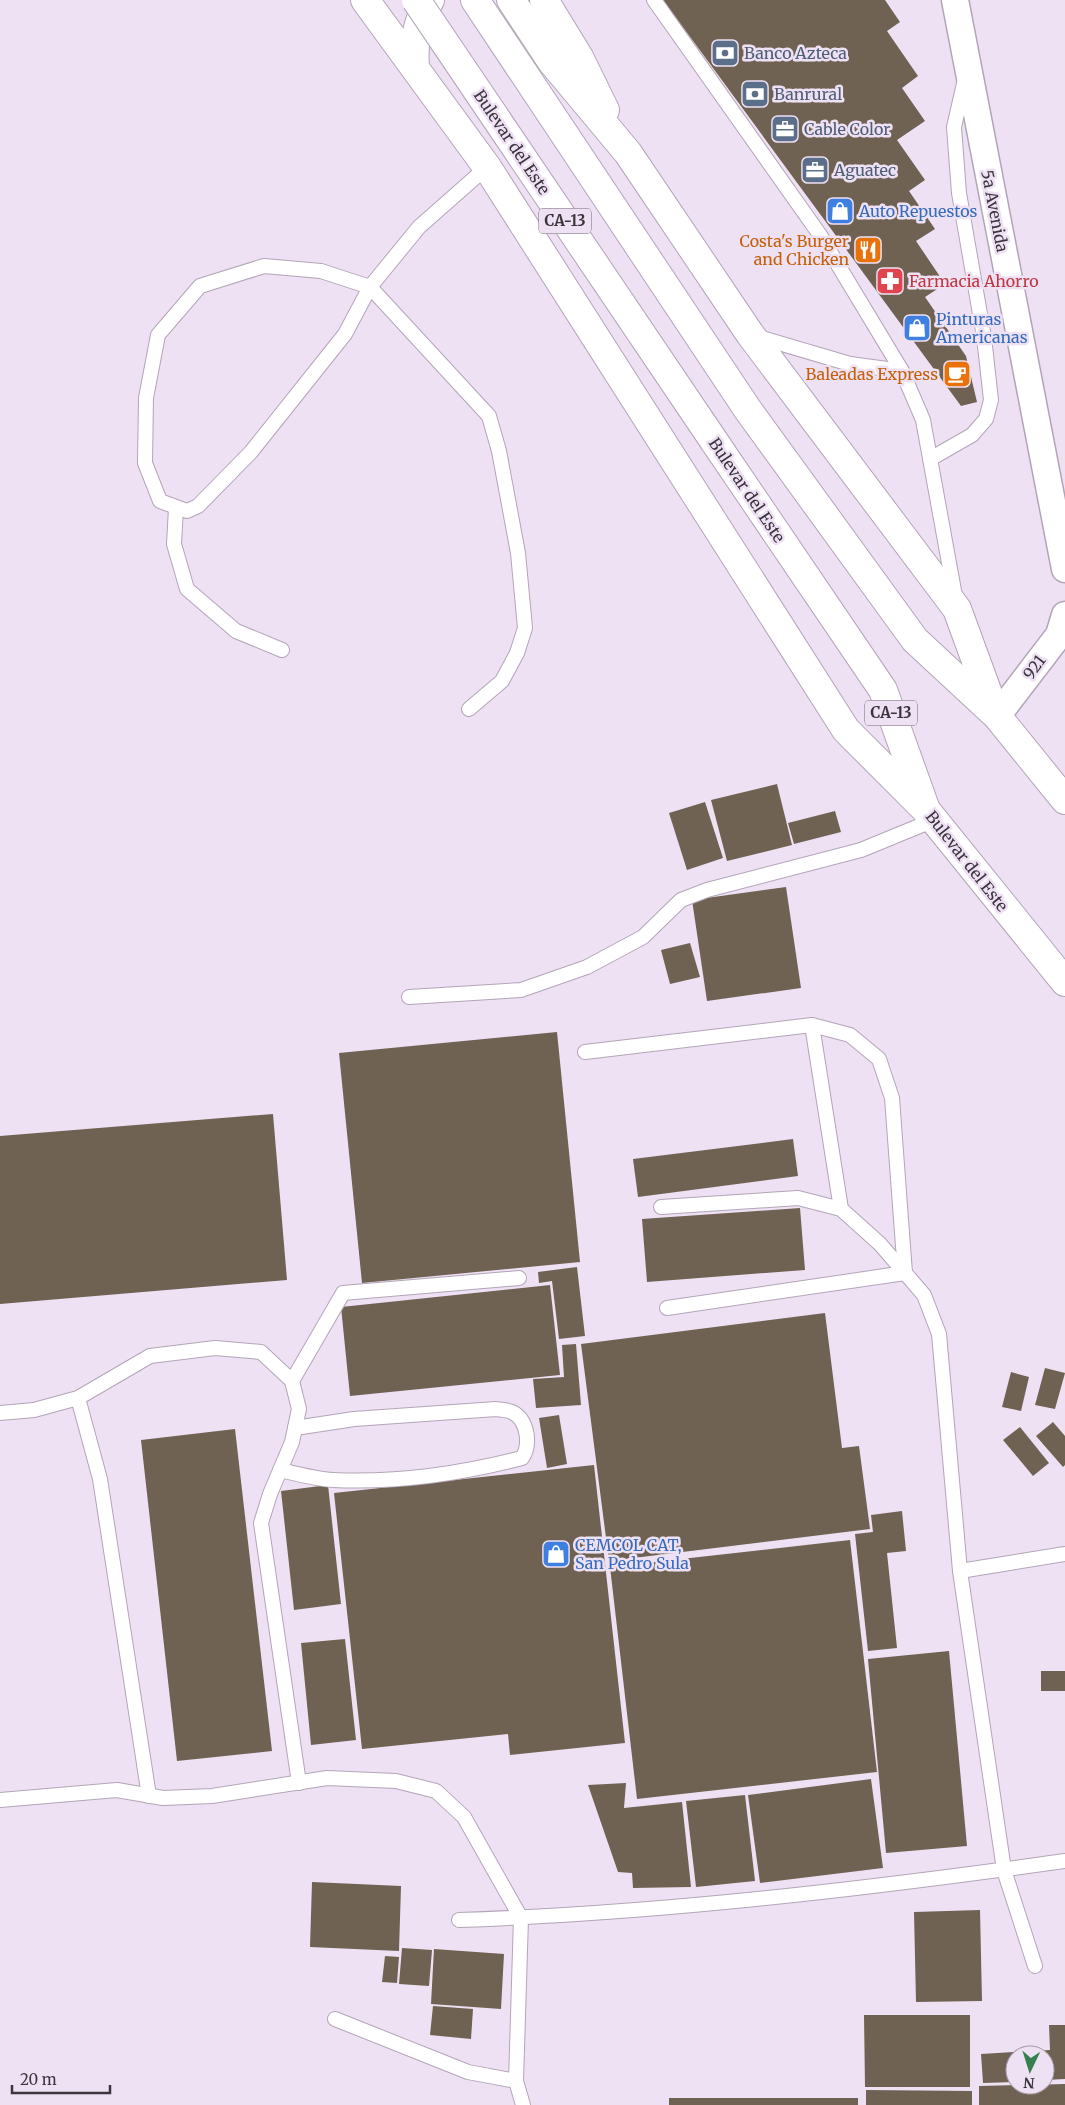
<svg xmlns="http://www.w3.org/2000/svg" width="1065" height="2105" font-family="Merriweather,serif">
  <style>
    .building { fill: #6f6252 }
    .lines { fill: none; stroke-linecap: round; stroke-linejoin: round }
    .service-casing { stroke: #b2a5b7; stroke-width: 16 }
    .minor-casing { stroke: #b2a5b7; stroke-width: 29 }
    .trunk-casing { stroke: #b2a5b7; stroke-width: 30 }
    .service { stroke: #fff; stroke-width: 14 }
    .minor { stroke: #fff; stroke-width: 26 }
    .trunk { stroke: #fff; stroke-width: 28 }
    .trunk-bridge-casing { stroke: #b2a5b7; stroke-width: 30; stroke-linecap: butt }
    .trunk-bridge { stroke: #fff; stroke-width: 28 }
    .labels { text-anchor: middle; stroke-width: 5; stroke-linejoin: round; paint-order: stroke }
    .shield { fill: #efe1f4; stroke: #706973; stroke-width: 1 }
    .shield-label { font-size: 15px; font-weight: bold; fill: #3a353c }
    .service-label { font-size: 16px; fill: #4e5e75; stroke: #efe1f4; text-anchor: start }
    .street-label { font-size: 16px; fill: #3a353c; stroke: #efe1f4 }
    .shop-label { font-size: 16px; fill: #366cbe; stroke: #efe1f4; text-anchor: start }
    .food-label { font-size: 16px; fill: #c56008; stroke: #efe1f4; text-anchor: end }
    .health-label { font-size: 16px; fill: #be3a42; stroke: #efe1f4; text-anchor: start }
  </style>
  <rect width="100%" height="100%" fill="#efe1f4"/>
  <g class="building">
    <polygon points="663,0 885,0 900,22 887,31 918,76 902,88 925,121 897,140 925,180 909,191 935,229 916,241 945,284 925,297 966,356 977,402 961,406"/>
    <polygon points="777,784 792,845 727,861 711,800"/>
    <polygon points="705,802 723,858 687,870 669,813"/>
    <polygon points="835,811 841,832 794,844 788,823"/>
    <polygon points="786,887 801,988 707,1001 692,900"/>
    <polygon points="690,943 700,977 670,984 661,950"/>
    <polygon points="557,1032 580,1262 362,1283 339,1053"/>
    <polygon points="273,1114 287,1280 0,1304 0,1136"/>
    <polygon points="793,1139 798,1176 638,1197 633,1159"/>
    <polygon points="800,1208 805,1270 647,1282 642,1219"/>
    <polygon points="577,1267 585,1336 559,1339 552,1281 539,1283 538,1272"/>
    <polygon points="550,1285 560,1375 350,1396 341,1307"/>
    <polygon points="825,1313 842,1448 859,1446 870,1529 609,1561 581,1344"/>
    <polygon points="576,1344 581,1405 536,1408 533,1379 564,1377 562,1345"/>
    <polygon points="1045,1368 1065,1373 1055,1409 1035,1405"/>
    <polygon points="1011,1372 1029,1377 1021,1411 1002,1407"/>
    <polygon points="559,1415 567,1464 547,1468 539,1418"/>
    <polygon points="1053,1422 1065,1436 1065,1465 1063,1467 1036,1436"/>
    <polygon points="1020,1427 1049,1463 1033,1476 1003,1440"/>
    <polygon points="235,1429 272,1751 177,1761 141,1440"/>
    <polygon points="594,1465 625,1743 510,1755 508,1734 362,1749 334,1493"/>
    <polygon points="328,1485 341,1604 294,1610 281,1491"/>
    <polygon points="902,1511 906,1551 887,1553 897,1648 868,1651 855,1534 873,1532 871,1515"/>
    <polygon points="850,1540 877,1772 637,1799 610,1567"/>
    <polygon points="345,1639 356,1740 311,1745 301,1643"/>
    <polygon points="949,1651 967,1846 886,1853 868,1659"/>
    <rect x="1041" y="1671" width="24" height="20"/>
    <polygon points="871,1779 883,1868 760,1883 748,1795"/>
    <polygon points="626,1783 624,1808 682,1802 691,1887 633,1888 632,1873 618,1872 588,1785"/>
    <polygon points="745,1795 755,1881 696,1887 686,1801"/>
    <polygon points="312,1882 401,1886 399,1951 310,1947"/>
    <polygon points="980,1910 982,2001 916,2002 914,1912"/>
    <polygon points="402,1948 432,1950 429,1986 399,1984"/>
    <polygon points="434,1949 504,1954 501,2009 431,2004"/>
    <polygon points="385,1956 399,1957 397,1983 382,1982"/>
    <polygon points="433,2006 473,2009 471,2039 430,2035"/>
    <polygon points="864,2015 970,2015 970,2087 865,2087"/>
    <polygon points="1049,2025 1065,2025 1065,2079 1045,2080 1045,2055 1015,2055 1015,2082 983,2083 981,2054 1050,2050"/>
    <polygon points="1065,2084 1065,2105 979,2105 979,2086"/>
    <polygon points="866,2090 972,2091 972,2105 866,2105"/>
    <rect x="669" y="2098" width="189" height="7"/>
  </g>
  <g class="lines">
    <defs>
      <g id="service">
        <polyline points="654,0 820,235 902,371 923,420 955,596"/>
        <polyline points="755,336 850,364 902,371"/>
        <polyline points="930,459 972,435 986,419 991,400 984,337 959,193 954,127 965,79"/>
        <polyline points="176,508 174,544 187,589 236,631 282,650"/>
        <polyline points="469,709 502,681 517,653 525,628 518,553 499,451 489,416 370,287 321,271 264,266 200,286 158,335 146,398 145,463 160,501 187,511 198,506 251,452 345,334 370,287 419,227 487,167"/>
        <polyline points="409,997 521,990 587,967 643,937 681,900 707,890 861,850 934,820"/>
        <polyline points="812,1025 841,1209"/>
        <polyline points="585,1052 812,1025 850,1035 879,1059 892,1098 905,1273 667,1308"/>
        <polyline points="661,1207 798,1198 841,1209 880,1244 924,1295 939,1334 960,1571 1004,1870 1035,1966"/>
        <polyline points="292,1381 343,1293 519,1278"/>
        <polyline points="78,1398 100,1479 149,1796"/>
        <polyline points="0,1413 34,1410 78,1398 150,1356 215,1348 261,1352 292,1381 299,1409 292,1442 270,1494 261,1523 299,1783"/>
        <path d="M280,1470C297,1474 316,1479 333,1480C398,1483 460,1474 522,1458C531,1445 528,1420 512,1412C508,1410 501,1410 496,1409L354,1419L295,1428"/>
        <polyline points="960,1571 1065,1554"/>
        <polyline points="0,1800 117,1790 163,1798 212,1796 327,1778 396,1781 436,1791 464,1817 521,1918 516,2081 523,2105"/>
        <path d="M459,1920C662,1913 864,1889 1065,1861"/>
        <polyline points="335,2019 468,2072 516,2081"/>
      </g>
      <g id="minor">
        <polyline points="955,0 1065,569"/>
        <polyline points="997,716 1059,635 1065,615"/>
      </g>
      <g id="trunk">
        <polyline points="365,0 487,167 846,730 926,810"/>
        <polyline points="475,0 748,410 915,640 997,716 1065,800"/>
        <polyline points="511,0 552,62 628,153 750,334 957,609 994,710"/>
        <polyline points="544,0 579,57 605,110"/>
        <path d="M415,67C413,42 417,22 430,0"/>
        <polyline points="714,441 883,690 926,810 1065,982"/>
      </g>
    </defs>
    <use href="#service" class="service-casing"/>
    <use href="#minor" class="minor-casing"/>
    <use href="#trunk" class="trunk-casing"/>
    <use href="#service" class="service"/>
    <use href="#minor" class="minor"/>
    <use href="#trunk" class="trunk"/>
    <defs>
      <polyline id="trunk-bridge" points="416,0 714,441"/>
    </defs>
    <use href="#trunk-bridge" class="trunk-bridge-casing"/>
    <use href="#trunk-bridge" class="trunk-bridge"/>
  </g>
  <defs>
    <symbol id="bank-square" viewBox="-11 -11 22 22"><rect x="-9" y="-9" width="18" height="18" rx="4" fill="#5c6f8a" stroke="#efe1f4"/><path d="M-6-4H6V4H-6ZM0-2.3a2.3 2.3 0 1 0 0 4.6a2.3 2.3 0 1 0 0-4.6Z" fill="#fff"/></symbol>
    <symbol id="office-square" viewBox="-11 -11 22 22"><rect x="-9" y="-9" width="18" height="18" rx="4" fill="#5c6f8a" stroke="#efe1f4"/><path d="M-6-3h4V-5.5h4V-3h4V5H-6ZM-1-4.5V-3h2v-1.5ZM-6 0V1H6V0Z" fill="#fff"/></symbol>
    <symbol id="shop-square" viewBox="-11 -11 22 22"><rect x="-9" y="-9" width="18" height="18" rx="4" fill="#3f7fe0" stroke="#efe1f4"/><path d="M-5-2.5h2.3a2.7 3.5 0 0 1 5.4 0H5L5.5 6h-11ZM-1.5-2.5h3a1.5 2.3 0 0 0-3 0Z" fill="#fff"/></symbol>
    <symbol id="restaurant-square" viewBox="-11 -11 22 22"><rect x="-9" y="-9" width="18" height="18" rx="4" fill="#e8710a" stroke="#efe1f4"/><path d="M-5-6h1v4h1v-4h1v4h1v-4h1v5L-1.5 .5V6h-2V.5L-5-1ZM5-6V6H3V1.5H1.5Q1.5-4 5-6Z" fill="#fff"/></symbol>
    <symbol id="pharmacy-square" viewBox="-11 -11 22 22"><rect x="-9" y="-9" width="18" height="18" rx="4" fill="#e0444e" stroke="#efe1f4"/><path d="M-2-6h4v4h4v4h-4v4h-4v-4h-4v-4h4Z" fill="#fff"/></symbol>
    <symbol id="cafe-square" viewBox="-11 -11 22 22"><rect x="-9" y="-9" width="18" height="18" rx="4" fill="#e8710a" stroke="#efe1f4"/><path d="M-5.5-4.5H6V0H3Q3 3.5 0 3.5H-2.5Q-5.5 3.5-5.5 0ZM3-3.2v2h1.7v-2ZM-6 4.5H4V6H-6Z" fill="#fff"/></symbol>
  </defs>
  <g fill-rule="evenodd">
    <use href="#bank-square" x="709" y="37" width="32" height="32"/>
    <use href="#bank-square" x="739" y="78" width="32" height="32"/>
    <use href="#office-square" x="769" y="113" width="32" height="32"/>
    <use href="#office-square" x="799" y="154" width="32" height="32"/>
    <use href="#shop-square" x="824" y="195" width="32" height="32"/>
    <use href="#restaurant-square" x="852" y="234" width="32" height="32"/>
    <use href="#pharmacy-square" x="874" y="265" width="32" height="32"/>
    <use href="#shop-square" x="901" y="312" width="32" height="32"/>
    <use href="#cafe-square" x="941" y="358" width="32" height="32"/>
    <use href="#shop-square" x="540" y="1538" width="32" height="32"/>
  </g>
  <g class="labels">
    <g class="shield">
      <rect x="539" y="208.5" width="52" height="25" rx="4"/>
      <rect x="865" y="700.5" width="52" height="25" rx="4"/>
    </g>
    <g class="shield-label">
      <text x="565" y="226">CA-13</text>
      <text x="891" y="718">CA-13</text>
    </g>
    <g class="service-label">
      <text x="744" y="59">Banco Azteca</text>
      <text x="774" y="100">Banrural</text>
      <text x="804" y="135">Cable Color</text>
      <text x="834" y="176">Aguatec</text>
    </g>
    <g class="street-label">
      <text transform="translate(512 142) rotate(56)" y="6">Bulevar del Este</text>
      <text transform="translate(995 211) rotate(79)" y="6">5a Avenida</text>
      <text transform="translate(747 490) rotate(56)" y="6">Bulevar del Este</text>
      <text transform="translate(1034 667) rotate(-53)" y="6">921</text>
      <text transform="translate(967 861) rotate(52)" y="6">Bulevar del Este</text>
    </g>
    <g class="shop-label">
      <text x="859" y="217">Auto Repuestos</text>
      <text x="936" y="325">Pinturas<tspan x="936" dy="18">Americanas</tspan></text>
      <text x="575" y="1551">CEMCOL CAT,<tspan x="575" dy="18">San Pedro Sula</tspan></text>
    </g>
    <g class="food-label">
      <text x="849" y="247">Costa's Burger<tspan x="849" dy="18">and Chicken</tspan></text>
      <text x="938" y="380">Baleadas Express</text>
    </g>
    <g class="health-label">
      <text x="909" y="287">Farmacia Ahorro</text>
    </g>
  </g>
  <g transform="translate(1030 2070) rotate(184)"><circle r="24" fill="#efe1f4" stroke="#a79caa"/>
  <path d="M0-4L9 19L0 12L-9 19Z" fill="#35804e"/>
  <text y="-8" font-size="14" font-weight="bold" text-anchor="middle" fill="#3a353c">N</text>
  </g>
  <path d="M12 2085v8h98v-8" fill="none" stroke="#3a353c" stroke-width="2.5"/>
  <text x="20" y="2085" font-size="15" fill="#3a353c" stroke="#efe1f4" stroke-width="4" paint-order="stroke">20 m</text>
</svg>
